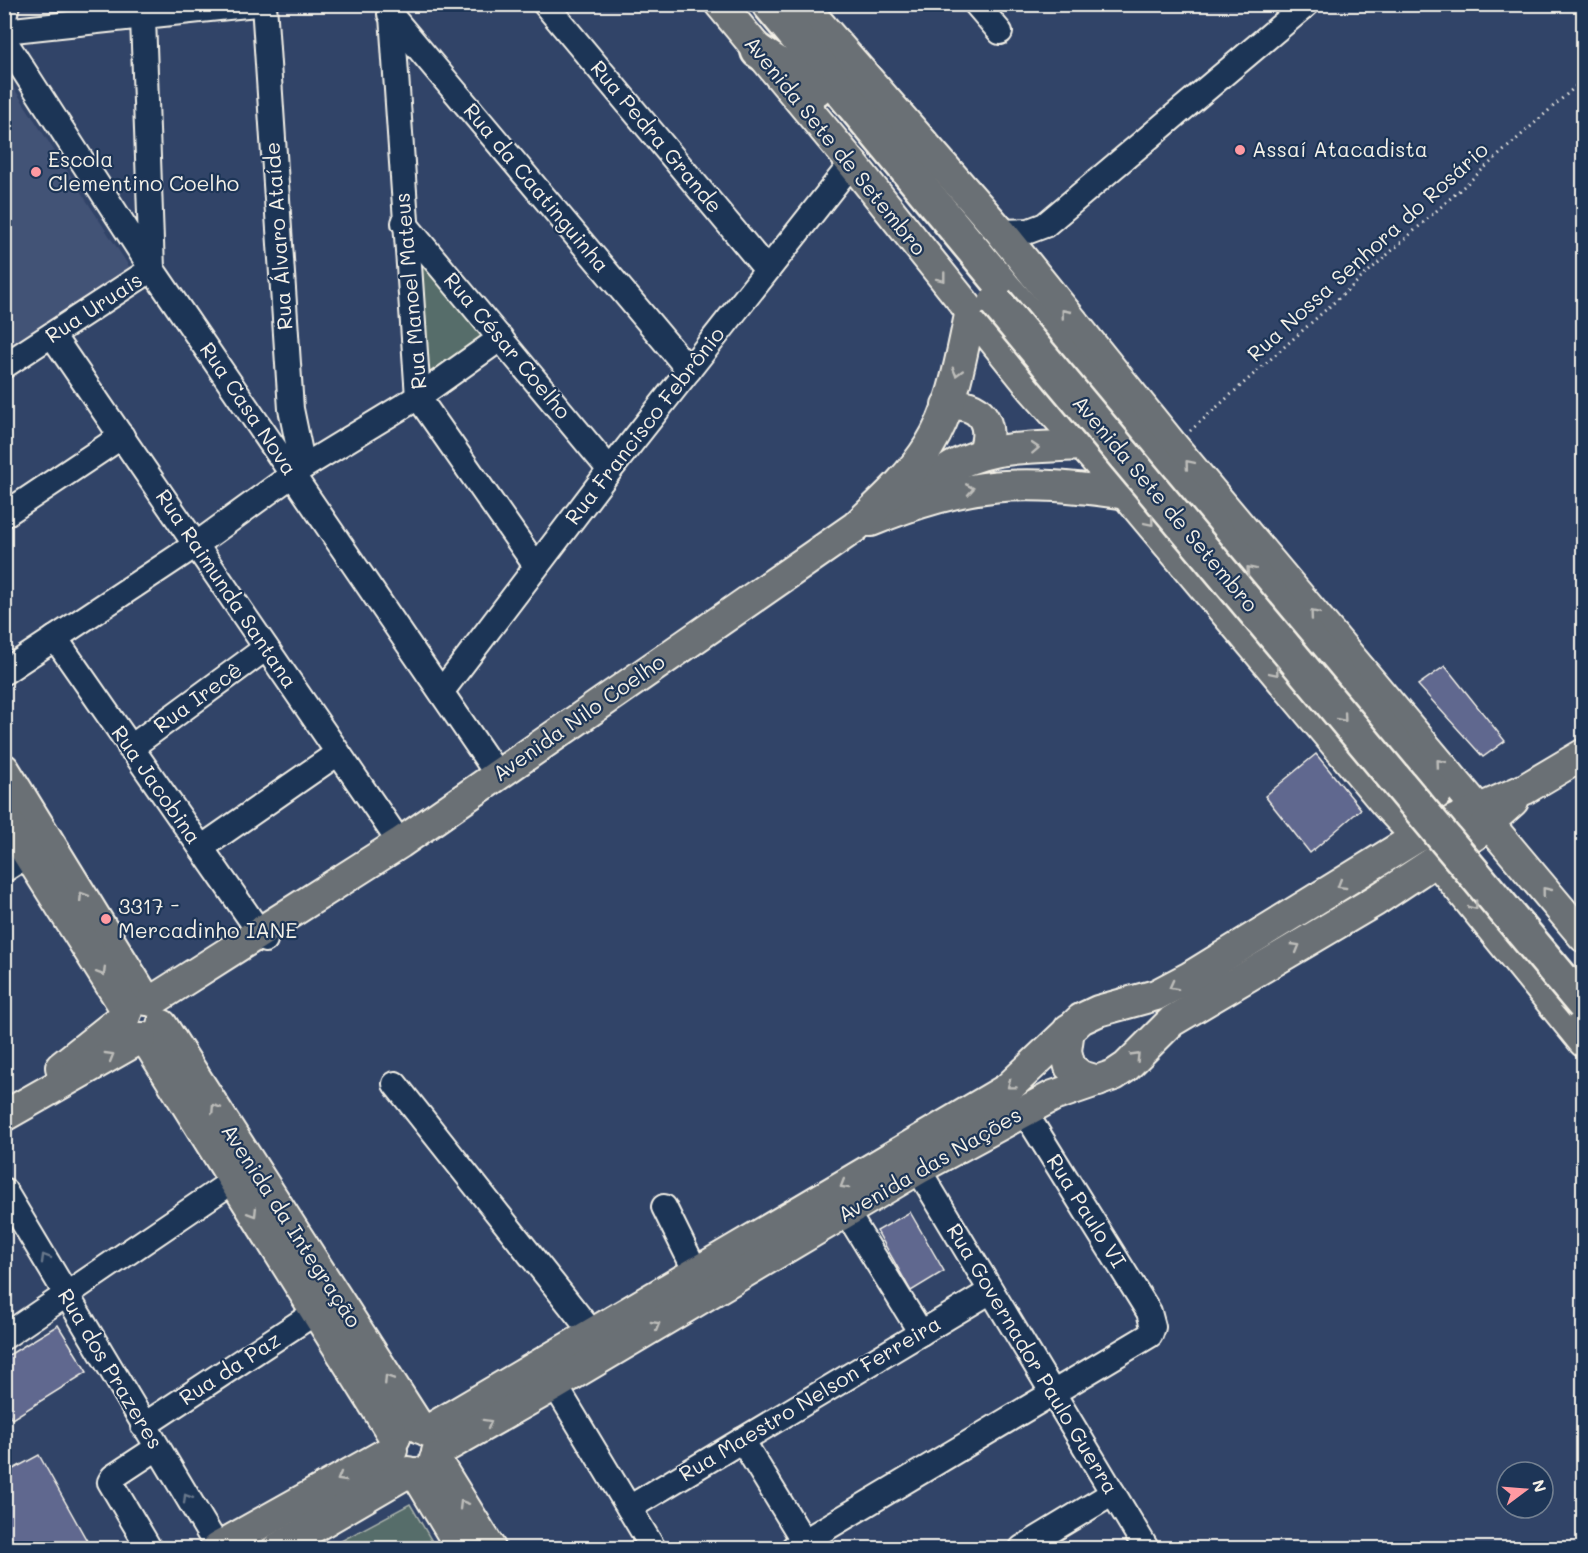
<svg xmlns="http://www.w3.org/2000/svg" width="1588" height="1553" font-family="Mali,sans-serif">
  <style>
    .built { fill: #435276 }
    .green { fill: #576d6a; stroke: #a6afa9; stroke-width: 1.5 }
    .building { fill: #61688f; stroke: #f4f1e8; stroke-width: 1.5 }
    .lines { fill: none; stroke-linecap: round; stroke-linejoin: round }
    .minor-casing { stroke: #f4f1e8; stroke-width: 28 }
    .major-casing { stroke: #f4f1e8; stroke-width: 34 }
    .highway-casing { stroke: #f4f1e8; stroke-width: 38 }
    .path { stroke: #f4f1e8; stroke-width: 3; stroke-dasharray: 1.5 4.5; stroke-linecap: butt }
    .minor { stroke: #1d3557; stroke-width: 24 }
    .major { stroke: #6b7074; stroke-width: 30 }
    .highway { stroke: #6b7074; stroke-width: 33 }
    .highway-bridge-casing { stroke: #f4f1e8; stroke-width: 38; stroke-linecap: butt }
    .highway-bridge { stroke: #6b7074; stroke-width: 33 }
    .oneway { stroke: #bdbdba }
    .oneway2 { stroke: #68778a }
    .poi-dot { fill: #ff9aa2; stroke: #1d3557; stroke-width: 2 }
    .labels { text-anchor: middle; stroke-width: 4.5; stroke-linejoin: round; paint-order: stroke }
    .street-label { font-size: 21px; fill: #f4f1e8; stroke: #1d3557 }
    .poi-label { font-size: 21px; fill: #f4f1e8; stroke: #1d3557; text-anchor: start }
  </style>
  <rect width="100%" height="100%" fill="#314468"/>
  <filter id="ink" filterUnits="userSpaceOnUse"><feTurbulence type="fractalNoise" baseFrequency=".0167" numOctaves="2"/><feDisplacementMap in="SourceGraphic" scale="12" xChannelSelector="R" yChannelSelector="G"/><feConvolveMatrix kernelMatrix="1 2 1 2 8 2 1 2 1" color-interpolation-filters="sRGB"/></filter>
  <g filter="url(#ink)">
    <polygon class="built" points="4,73 132,271 5,350 4,350"/>
    <g class="green">
      <polygon points="408,235 489,337 421,391"/>
      <polygon points="410,1504 436,1548 328,1548"/>
    </g>
    <g class="building">
      <polygon points="1445,666 1505,741 1483,757 1418,685"/>
      <polygon points="1316,754 1361,809 1310,853 1265,796"/>
      <polygon points="910,1212 944,1271 911,1291 877,1231"/>
      <polygon points="58,1325 87,1372 12,1419 4,1408 4,1358"/>
      <polygon points="39,1455 91,1548 10,1548 4,1539 4,1474"/>
    </g>
    <g class="lines">
      <defs>
        <g id="minor">
          <polyline points="264,4 291,409 303,467"/>
          <polyline points="545,4 767,270"/>
          <polyline points="976,4 1000,32"/>
          <polyline points="390,14 689,370"/>
          <polyline points="392,16 418,397 536,566"/>
          <polyline points="4,18 7,4"/>
          <polyline points="4,31 256,4"/>
          <polyline points="4,40 152,269 497,774"/>
          <polyline points="404,223 610,470"/>
          <polyline points="1001,232 1029,231 1045,225 1307,4"/>
          <polyline points="52,335 400,843"/>
          <polyline points="4,366 152,269 143,18"/>
          <polyline points="4,515 122,436"/>
          <polyline points="55,638 265,940"/>
          <polyline points="4,672 197,544 303,467 418,397 501,338"/>
          <polyline points="442,691 610,470 852,163"/>
          <polyline points="130,748 266,648"/>
          <polyline points="201,848 338,753"/>
          <polyline points="4,870 29,854"/>
          <polyline points="395,1084 593,1334 606,1344"/>
          <polyline points="918,1169 1146,1548"/>
          <polyline points="4,1190 218,1548"/>
          <polyline points="664,1207 696,1272 709,1284"/>
          <polyline points="847,1213 921,1333"/>
          <polyline points="4,1337 233,1181"/>
          <polyline points="555,1385 653,1548"/>
          <polyline points="143,1426 316,1312"/>
          <polyline points="742,1440 808,1548"/>
          <polyline points="629,1508 991,1291"/>
          <polyline points="149,1548 110,1482 113,1477 157,1448"/>
          <polyline points="793,1548 1150,1335 1153,1327 1149,1312 1024,1111"/>
          <polyline points="1022,1548 1113,1493"/>
        </g>
        <g id="major">
          <polyline points="720,4 852,163 1032,388 1126,494 1386,804 1417,837"/>
          <polyline points="802,4 1001,232 1173,446 1477,808"/>
          <path d="M947,405C981,401 995,423 983,454"/>
          <path d="M915,500C923,492 932,482 942,474C981,444 1035,448 1082,445"/>
          <path d="M871,521C969,480 1022,479 1126,494"/>
          <polyline points="4,769 146,1000"/>
          <polyline points="4,816 127,1011"/>
          <polyline points="1489,824 1584,937"/>
          <polyline points="1437,861 1584,1042"/>
          <path d="M152,1001L400,843L855,527C881,502 909,478 929,446C953,408 961,358 970,315"/>
          <polyline points="162,1025 420,1428"/>
          <polyline points="1069,1029 1066,1051 1070,1067 1081,1076 1098,1081"/>
          <polyline points="145,1038 395,1438"/>
          <polyline points="61,1067 125,1016"/>
          <polyline points="4,1116 141,1038"/>
          <polyline points="427,1431 1007,1089 1081,1019 1098,1011 1156,995 1190,977 1417,837 1525,789 1584,754"/>
          <polyline points="437,1452 555,1385 918,1169 1053,1096 1114,1075 1126,1067 1172,1021 1375,901 1476,834 1513,801"/>
          <polyline points="435,1459 490,1548"/>
          <polyline points="416,1473 461,1548"/>
          <polyline points="217,1548 392,1450"/>
          <polyline points="278,1548 408,1472"/>
        </g>
        <g id="highway">
          <polyline points="769,4 1004,287 1302,630 1435,793"/>
          <polyline points="758,51 816,89"/>
          <polyline points="1082,445 1118,447"/>
        </g>
      </defs>
      <use href="#minor" class="minor-casing"/>
      <use href="#major" class="major-casing"/>
      <use href="#highway" class="highway-casing"/>
      <polyline class="path" points="1190,431 1584,79"/>
      <use href="#minor" class="minor"/>
      <use href="#major" class="major"/>
      <use href="#highway" class="highway"/>
      <defs>
        <polyline id="highway-bridge" points="996,302 1584,1005"/>
      </defs>
      <use href="#highway-bridge" class="highway-bridge-casing"/>
      <use href="#highway-bridge" class="highway-bridge"/>
    </g>
    <defs><path id="oneway-chevron" d="M-2-3.5L2.5 0L-2 3.5" fill="none" stroke-width="1.6" stroke-linecap="round" stroke-linejoin="round" transform="scale(1.5)"/></defs>
    <g class="oneway">
      <use href="#oneway-chevron" transform="translate(942 278) rotate(52)"/>
      <use href="#oneway-chevron" transform="translate(1065 313) rotate(-129)"/>
      <use href="#oneway-chevron" transform="translate(957 372) rotate(106)"/>
      <use href="#oneway-chevron" transform="translate(1035 448) rotate(-3)"/>
      <use href="#oneway-chevron" transform="translate(1189 464) rotate(-130)"/>
      <use href="#oneway-chevron" transform="translate(970 489) rotate(-10)"/>
      <use href="#oneway-chevron" transform="translate(1150 522) rotate(50)"/>
      <use href="#oneway-chevron" transform="translate(1250 570) rotate(-131)"/>
      <use href="#oneway-chevron" transform="translate(1314 614) rotate(-130)"/>
      <use href="#oneway-chevron" transform="translate(1275 672) rotate(50)"/>
      <use href="#oneway-chevron" transform="translate(1343 718) rotate(50)"/>
      <use href="#oneway-chevron" transform="translate(1440 763) rotate(-130)"/>
      <use href="#oneway-chevron" transform="translate(1341 885) rotate(149)"/>
      <use href="#oneway-chevron" transform="translate(1546 891) rotate(-129)"/>
      <use href="#oneway-chevron" transform="translate(83 896) rotate(-122)"/>
      <use href="#oneway-chevron" transform="translate(1474 906) rotate(51)"/>
      <use href="#oneway-chevron" transform="translate(1296 947) rotate(-30)"/>
      <use href="#oneway-chevron" transform="translate(102 972) rotate(58)"/>
      <use href="#oneway-chevron" transform="translate(1173 986) rotate(152)"/>
      <use href="#oneway-chevron" transform="translate(110 1056) rotate(-30)"/>
      <use href="#oneway-chevron" transform="translate(1136 1056) rotate(-46)"/>
      <use href="#oneway-chevron" transform="translate(1011 1085) rotate(143)"/>
      <use href="#oneway-chevron" transform="translate(215 1108) rotate(-123)"/>
      <use href="#oneway-chevron" transform="translate(844 1185) rotate(149)"/>
      <use href="#oneway-chevron" transform="translate(253 1213) rotate(58)"/>
      <use href="#oneway-chevron" transform="translate(656 1325) rotate(-30)"/>
      <use href="#oneway-chevron" transform="translate(388 1379) rotate(-123)"/>
      <use href="#oneway-chevron" transform="translate(488 1423) rotate(-29)"/>
      <use href="#oneway-chevron" transform="translate(341 1478) rotate(150)"/>
      <use href="#oneway-chevron" transform="translate(463 1504) rotate(-121)"/>
    </g>
    <g class="oneway2">
      <use href="#oneway-chevron" transform="translate(45 1258) rotate(-120)"/>
      <use href="#oneway-chevron" transform="translate(187 1498) rotate(-121)"/>
    </g>
  </g>
  <g class="poi-dot">
    <circle cx="1240" cy="150" r="6"/>
    <circle cx="36" cy="172" r="6"/>
    <circle cx="106" cy="919" r="6"/>
  </g>
  <g class="labels">
    <g class="street-label">
      <text transform="translate(656 137) rotate(50)" y="7">Rua Pedra Grande</text>
      <text transform="translate(835 146) rotate(51)" y="7">Avenida Sete de Setembro</text>
      <text transform="translate(536 188) rotate(50)" y="7">Rua da Caatinguinha</text>
      <text transform="translate(279 236) rotate(-94)" y="7">Rua Álvaro Ataíde</text>
      <text transform="translate(1368 252) rotate(-42)" y="7">Rua Nossa Senhora do Rosário</text>
      <text transform="translate(411 291) rotate(-95)" y="7">Rua Manoel Mateus</text>
      <text transform="translate(94 308) rotate(-33)" y="7">Rua Uruais</text>
      <text transform="translate(507 346) rotate(50)" y="7">Rua César Coelho</text>
      <text transform="translate(248 409) rotate(56)" y="7">Rua Casa Nova</text>
      <text transform="translate(645 426) rotate(-52)" y="7">Rua Francisco Febrônio</text>
      <text transform="translate(1165 504) rotate(50)" y="7">Avenida Sete de Setembro</text>
      <text transform="translate(226 589) rotate(56)" y="7">Rua Raimunda Santana</text>
      <text transform="translate(198 698) rotate(-36)" y="7">Rua Irecê</text>
      <text transform="translate(579 718) rotate(-35)" y="7">Avenida Nilo Coelho</text>
      <text transform="translate(156 785) rotate(55)" y="7">Rua Jacobina</text>
      <text transform="translate(930 1165) rotate(-30)" y="7">Avenida das Nações</text>
      <text transform="translate(1086 1211) rotate(58)" y="7">Rua Paulo VI</text>
      <text transform="translate(291 1226) rotate(57)" y="7">Avenida da Integração</text>
      <text transform="translate(1032 1359) rotate(59)" y="7">Rua Governador Paulo Guerra</text>
      <text transform="translate(110 1369) rotate(59)" y="7">Rua dos Prazeres</text>
      <text transform="translate(230 1369) rotate(-33)" y="7">Rua da Paz</text>
      <text transform="translate(810 1399) rotate(-31)" y="7">Rua Maestro Nelson Ferreira</text>
    </g>
    <g class="poi-label">
      <text x="1252" y="157">Assaí Atacadista</text>
      <text x="48" y="167">Escola<tspan x="48" dy="24">Clementino Coelho</tspan></text>
      <text x="118" y="914">3317 -<tspan x="118" dy="24">Mercadinho IANE</tspan></text>
    </g>
  </g>
  <rect width="1588" height="1553" fill="none" stroke="#1d3557" stroke-width="24"/>
  <rect x="12" y="12" width="1564" height="1529" fill="none" stroke="#f4f1e8" stroke-width="2" filter="url(#ink)"/>
  <g transform="translate(1525 1490) rotate(74)"><circle r="28" fill="#1d3557" stroke="#738091" stroke-width="1.5"/>
  <path d="M0-4.5L10 22L0 15L-10 22Z" fill="#ff9aa2"/>
  <text y="-9" font-size="16" font-weight="bold" text-anchor="middle" fill="#f4f1e8">N</text>
  </g>
</svg>
